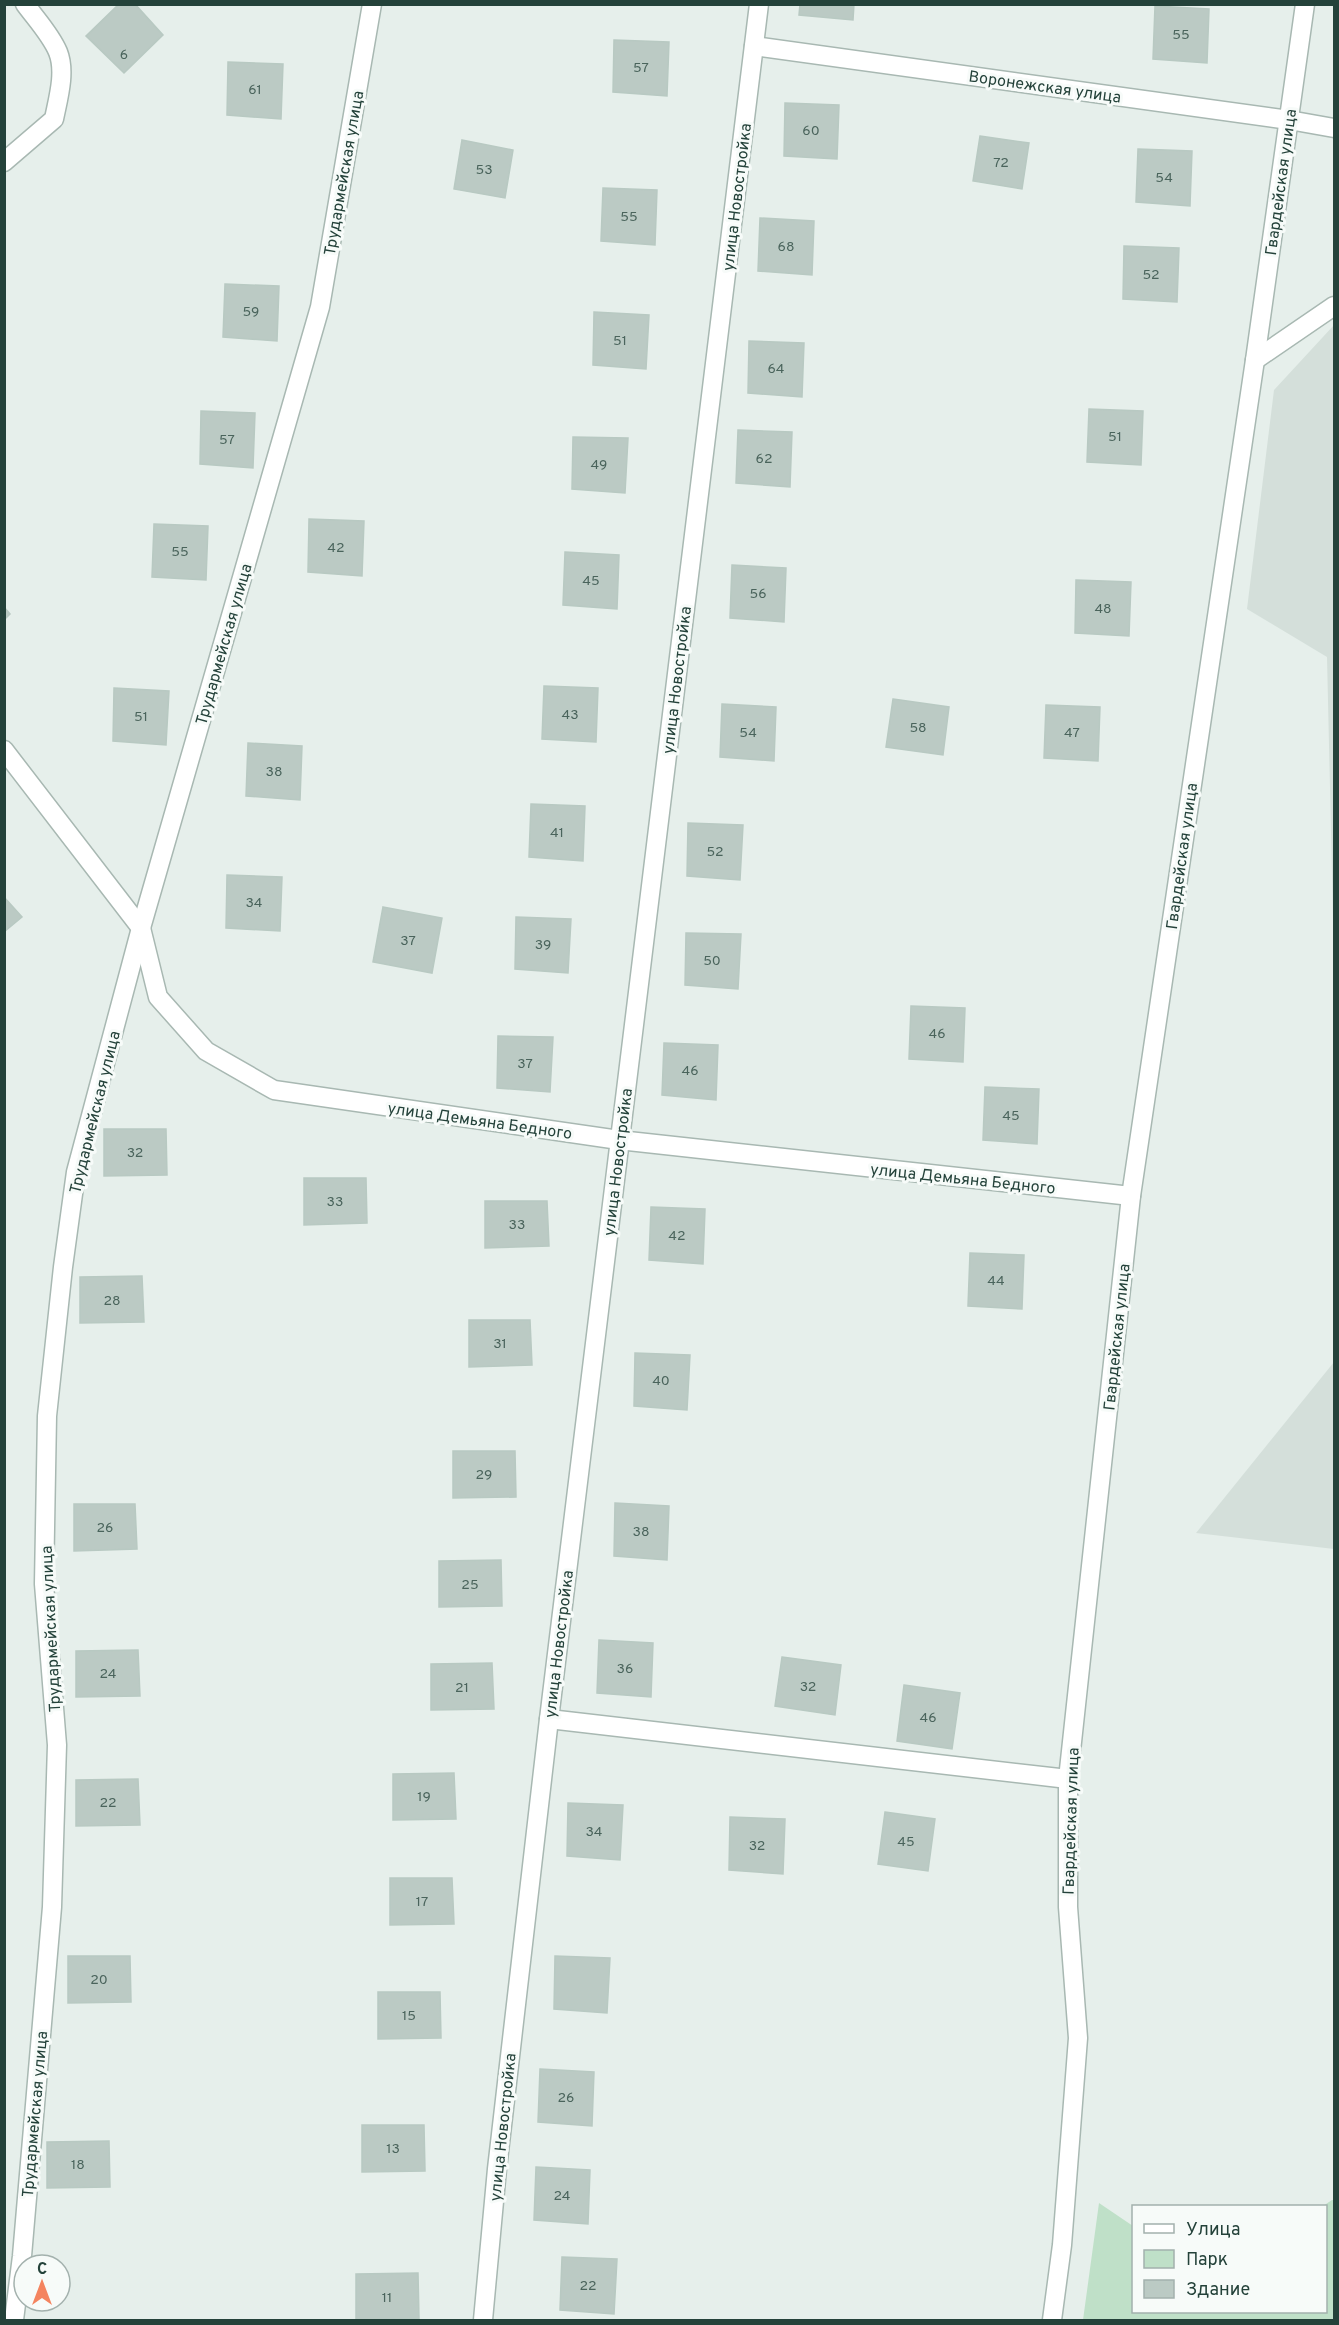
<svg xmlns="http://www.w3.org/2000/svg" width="1339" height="2325" font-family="Overpass,sans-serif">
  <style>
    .built { fill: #d4dfda }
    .green { fill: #bfe0c8 }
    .building { fill: #bbcac4; stroke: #b8c9c2; stroke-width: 1.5 }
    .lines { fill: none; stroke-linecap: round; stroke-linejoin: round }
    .minor-casing { stroke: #a8b8b2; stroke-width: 21 }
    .minor { stroke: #fff; stroke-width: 18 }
    .labels { text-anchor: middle; stroke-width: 6; stroke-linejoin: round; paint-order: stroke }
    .number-label { font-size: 14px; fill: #4a645c }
    .street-label { font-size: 16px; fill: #24423a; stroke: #f7fbf9 }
  </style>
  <rect width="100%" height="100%" fill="#e6efeb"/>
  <g class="built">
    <polygon points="1334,325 1334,963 1327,657 1247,609 1274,390"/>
    <polygon points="1334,1362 1334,1549 1196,1533"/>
  </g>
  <polygon class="green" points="1332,2200 1334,2200 1334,2320 1083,2320 1099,2203 1133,2226 1134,2312 1326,2312 1326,2206 1323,2206"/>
  <g class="building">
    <polygon points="119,4 135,4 163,35 124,73 86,36"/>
    <polygon points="800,4 854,4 853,20 799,15"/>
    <polygon points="1155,6 1209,9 1207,63 1153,59"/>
    <polygon points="614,40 669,42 667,96 613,92"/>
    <polygon points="228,62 283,64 281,119 227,115"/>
    <polygon points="785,103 839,105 837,159 784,156"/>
    <polygon points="980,136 1029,143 1022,189 973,181"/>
    <polygon points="462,140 513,150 505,198 454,189"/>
    <polygon points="1138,149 1192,151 1190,206 1136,202"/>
    <polygon points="603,188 657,190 655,245 601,241"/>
    <polygon points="760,218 814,221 812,275 758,271"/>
    <polygon points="1124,246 1179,248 1177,302 1123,299"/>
    <polygon points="225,284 279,286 277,341 223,337"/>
    <polygon points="594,312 649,315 646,369 593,365"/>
    <polygon points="749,341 804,343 802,397 748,393"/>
    <polygon points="1089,409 1143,411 1141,465 1087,462"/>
    <polygon points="201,411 255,413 253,468 200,464"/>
    <polygon points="738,430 792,432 790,487 736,483"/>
    <polygon points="573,437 628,438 625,493 572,489"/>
    <polygon points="309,519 364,521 362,576 308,572"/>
    <polygon points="154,524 208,526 206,580 152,577"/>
    <polygon points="565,552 619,555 617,609 563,605"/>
    <polygon points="732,565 786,568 784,622 730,618"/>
    <polygon points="1076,580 1131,582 1129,636 1075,633"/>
    <polygon points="4,607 10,614 4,620"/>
    <polygon points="544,686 598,688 596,742 542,739"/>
    <polygon points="114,688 169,691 166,745 113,741"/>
    <polygon points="893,699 949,707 943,755 886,747"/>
    <polygon points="722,704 776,707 774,761 720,757"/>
    <polygon points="1046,705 1100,707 1098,761 1044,758"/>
    <polygon points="248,743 302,746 300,800 246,796"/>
    <polygon points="531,804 585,806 583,861 529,857"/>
    <polygon points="688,823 743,825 740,880 687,876"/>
    <polygon points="227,875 282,877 280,931 226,928"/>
    <polygon points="4,897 22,917 4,932"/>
    <polygon points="383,907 442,918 432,973 373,962"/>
    <polygon points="516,917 571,919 568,973 515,969"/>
    <polygon points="686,933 741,934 738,989 685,985"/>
    <polygon points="911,1006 965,1008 963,1062 909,1059"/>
    <polygon points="498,1036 553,1037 550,1092 497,1088"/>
    <polygon points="664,1043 718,1045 716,1100 662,1095"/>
    <polygon points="985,1087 1039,1089 1037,1144 983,1140"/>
    <polygon points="104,1129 166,1129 167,1175 104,1176"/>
    <polygon points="304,1178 366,1178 367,1223 304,1225"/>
    <polygon points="485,1201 547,1201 549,1246 485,1248"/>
    <polygon points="651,1207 705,1209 703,1264 649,1260"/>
    <polygon points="970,1253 1024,1255 1022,1309 968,1306"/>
    <polygon points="142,1276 144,1322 80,1323 80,1277"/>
    <polygon points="469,1320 530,1320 532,1365 469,1367"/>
    <polygon points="635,1353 690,1355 687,1410 634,1406"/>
    <polygon points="453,1451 515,1451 516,1497 453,1498"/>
    <polygon points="615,1503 669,1506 667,1560 614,1556"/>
    <polygon points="74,1504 135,1504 137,1549 74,1551"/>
    <polygon points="501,1560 502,1606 439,1607 439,1561"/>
    <polygon points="599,1640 653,1643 651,1697 597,1693"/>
    <polygon points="138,1650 140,1696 76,1697 76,1651"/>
    <polygon points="782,1657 841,1665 835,1715 775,1706"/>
    <polygon points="492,1663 494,1709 431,1710 431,1664"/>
    <polygon points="904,1685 960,1693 952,1749 897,1741"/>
    <polygon points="454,1773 456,1819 393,1820 393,1774"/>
    <polygon points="138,1779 140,1825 76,1826 76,1780"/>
    <polygon points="568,1803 623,1805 620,1860 567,1856"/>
    <polygon points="885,1812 935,1819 928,1871 878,1864"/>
    <polygon points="730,1817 785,1819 783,1874 729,1870"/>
    <polygon points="390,1878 452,1878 454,1924 390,1925"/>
    <polygon points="68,1956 130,1956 131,2002 68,2003"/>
    <polygon points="555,1956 610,1958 607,2013 554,2009"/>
    <polygon points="378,1992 440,1992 441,2038 378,2039"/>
    <polygon points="540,2069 594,2072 592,2126 538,2122"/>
    <polygon points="362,2125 424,2125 425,2171 362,2172"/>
    <polygon points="109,2141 110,2187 47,2188 47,2142"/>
    <polygon points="536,2167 590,2170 588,2224 534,2220"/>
    <polygon points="562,2257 617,2259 614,2314 560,2310"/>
    <polygon points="418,2273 419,2319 356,2320 356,2274"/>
  </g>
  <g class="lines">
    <defs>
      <g id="minor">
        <polyline points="754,46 1289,120 1334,128"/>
        <path d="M4,162L54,119C58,99 66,72 58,52C51,35 36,19 25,4"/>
        <polyline points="1255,360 1334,306"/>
        <polyline points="4,750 141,928 158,997 206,1051 274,1090 619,1140 1131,1196"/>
        <polyline points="549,1719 1068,1779"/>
        <polyline points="14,2320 22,2256 52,1907 57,1745 44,1584 47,1416 63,1267 76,1172 141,928 320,307 372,4"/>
        <polyline points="483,2320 497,2169 549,1719 759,4"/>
        <polyline points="1052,2320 1062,2245 1078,2038 1068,1907 1068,1779 1131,1196 1255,360 1305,4"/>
      </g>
    </defs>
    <use href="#minor" class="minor-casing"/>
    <use href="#minor" class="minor"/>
  </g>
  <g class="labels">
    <g class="number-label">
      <text x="1181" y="39">55</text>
      <text x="124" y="59">6</text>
      <text x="641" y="72">57</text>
      <text x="255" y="94">61</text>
      <text x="811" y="135">60</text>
      <text x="1001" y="167">72</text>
      <text x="484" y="174">53</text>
      <text x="1164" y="182">54</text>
      <text x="629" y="221">55</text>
      <text x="786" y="251">68</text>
      <text x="1151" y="279">52</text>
      <text x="251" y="316">59</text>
      <text x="620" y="345">51</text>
      <text x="776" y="373">64</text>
      <text x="1115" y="441">51</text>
      <text x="227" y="444">57</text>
      <text x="764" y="463">62</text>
      <text x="599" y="469">49</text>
      <text x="336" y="552">42</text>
      <text x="180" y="556">55</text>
      <text x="591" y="585">45</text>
      <text x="758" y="598">56</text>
      <text x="1103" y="613">48</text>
      <text x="570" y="719">43</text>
      <text x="141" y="721">51</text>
      <text x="918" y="732">58</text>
      <text x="748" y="737">54</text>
      <text x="1072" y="737">47</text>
      <text x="274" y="776">38</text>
      <text x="557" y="837">41</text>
      <text x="715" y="856">52</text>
      <text x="254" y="907">34</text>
      <text x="408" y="945">37</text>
      <text x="543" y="949">39</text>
      <text x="712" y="965">50</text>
      <text x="937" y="1038">46</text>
      <text x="525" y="1068">37</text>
      <text x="690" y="1075">46</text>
      <text x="1011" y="1120">45</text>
      <text x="135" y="1157">32</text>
      <text x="335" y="1206">33</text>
      <text x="517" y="1229">33</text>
      <text x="677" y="1240">42</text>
      <text x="996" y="1285">44</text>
      <text x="112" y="1305">28</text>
      <text x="500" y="1348">31</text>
      <text x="661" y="1385">40</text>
      <text x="484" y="1479">29</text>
      <text x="105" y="1532">26</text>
      <text x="641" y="1536">38</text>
      <text x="470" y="1589">25</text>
      <text x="625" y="1673">36</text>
      <text x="108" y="1678">24</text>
      <text x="808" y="1691">32</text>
      <text x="462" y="1692">21</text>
      <text x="928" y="1722">46</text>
      <text x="424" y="1801">19</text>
      <text x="108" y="1807">22</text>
      <text x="594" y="1836">34</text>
      <text x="906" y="1846">45</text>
      <text x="757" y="1850">32</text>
      <text x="422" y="1906">17</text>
      <text x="99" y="1984">20</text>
      <text x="409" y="2020">15</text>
      <text x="566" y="2102">26</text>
      <text x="393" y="2153">13</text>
      <text x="78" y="2169">18</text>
      <text x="562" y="2200">24</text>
      <text x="588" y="2290">22</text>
      <text x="387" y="2302">11</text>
    </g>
    <g class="street-label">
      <text transform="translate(1045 86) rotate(8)" y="6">Воронежская улица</text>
      <text transform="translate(343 173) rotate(-80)" y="6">Трудармейская улица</text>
      <text transform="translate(1280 182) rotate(-82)" y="6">Гвардейская улица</text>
      <text transform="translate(736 197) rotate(-83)" y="6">улица Новостройка</text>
      <text transform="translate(223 644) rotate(-74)" y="6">Трудармейская улица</text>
      <text transform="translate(676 680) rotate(-83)" y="6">улица Новостройка</text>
      <text transform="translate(1181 856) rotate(-82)" y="6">Гвардейская улица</text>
      <text transform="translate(94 1112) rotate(-76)" y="6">Трудармейская улица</text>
      <text transform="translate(480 1120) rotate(8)" y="6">улица Демьяна Бедного</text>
      <text transform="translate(617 1162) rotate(-83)" y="6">улица Новостройка</text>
      <text transform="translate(963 1178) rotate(6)" y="6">улица Демьяна Бедного</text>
      <text transform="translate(1116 1337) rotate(-84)" y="6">Гвардейская улица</text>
      <text transform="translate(50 1629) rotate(-93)" y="6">Трудармейская улица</text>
      <text transform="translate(558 1644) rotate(-83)" y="6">улица Новостройка</text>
      <text transform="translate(1070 1821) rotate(-88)" y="6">Гвардейская улица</text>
      <text transform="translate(34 2114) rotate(-85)" y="6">Трудармейская улица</text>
      <text transform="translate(502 2127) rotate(-84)" y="6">улица Новостройка</text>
    </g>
  </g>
  <rect width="1339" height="2325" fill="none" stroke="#24423a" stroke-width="12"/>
  <rect x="1132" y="2205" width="195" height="108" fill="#f7fbf9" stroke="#a3b1ad" stroke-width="1.5"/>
  <rect x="1144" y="2224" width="30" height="9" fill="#ffffff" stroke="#a3b1ad" stroke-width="1.5"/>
  <text x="1186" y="2235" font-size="18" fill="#24423a">Улица</text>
  <rect x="1144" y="2250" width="30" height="18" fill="#bfe0c8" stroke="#a3b1ad" stroke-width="1.5"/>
  <text x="1186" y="2265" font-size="18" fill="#24423a">Парк</text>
  <rect x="1144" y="2280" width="30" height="18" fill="#bbcac4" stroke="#a3b1ad" stroke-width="1.5"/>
  <text x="1186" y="2295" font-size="18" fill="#24423a">Здание</text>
  <g transform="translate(42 2283)"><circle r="28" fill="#f7fbf9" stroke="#a3b1ad" stroke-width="1.5"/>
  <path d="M0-4.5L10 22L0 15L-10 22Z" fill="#f4845f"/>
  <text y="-9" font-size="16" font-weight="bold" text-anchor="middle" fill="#24423a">С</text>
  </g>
</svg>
